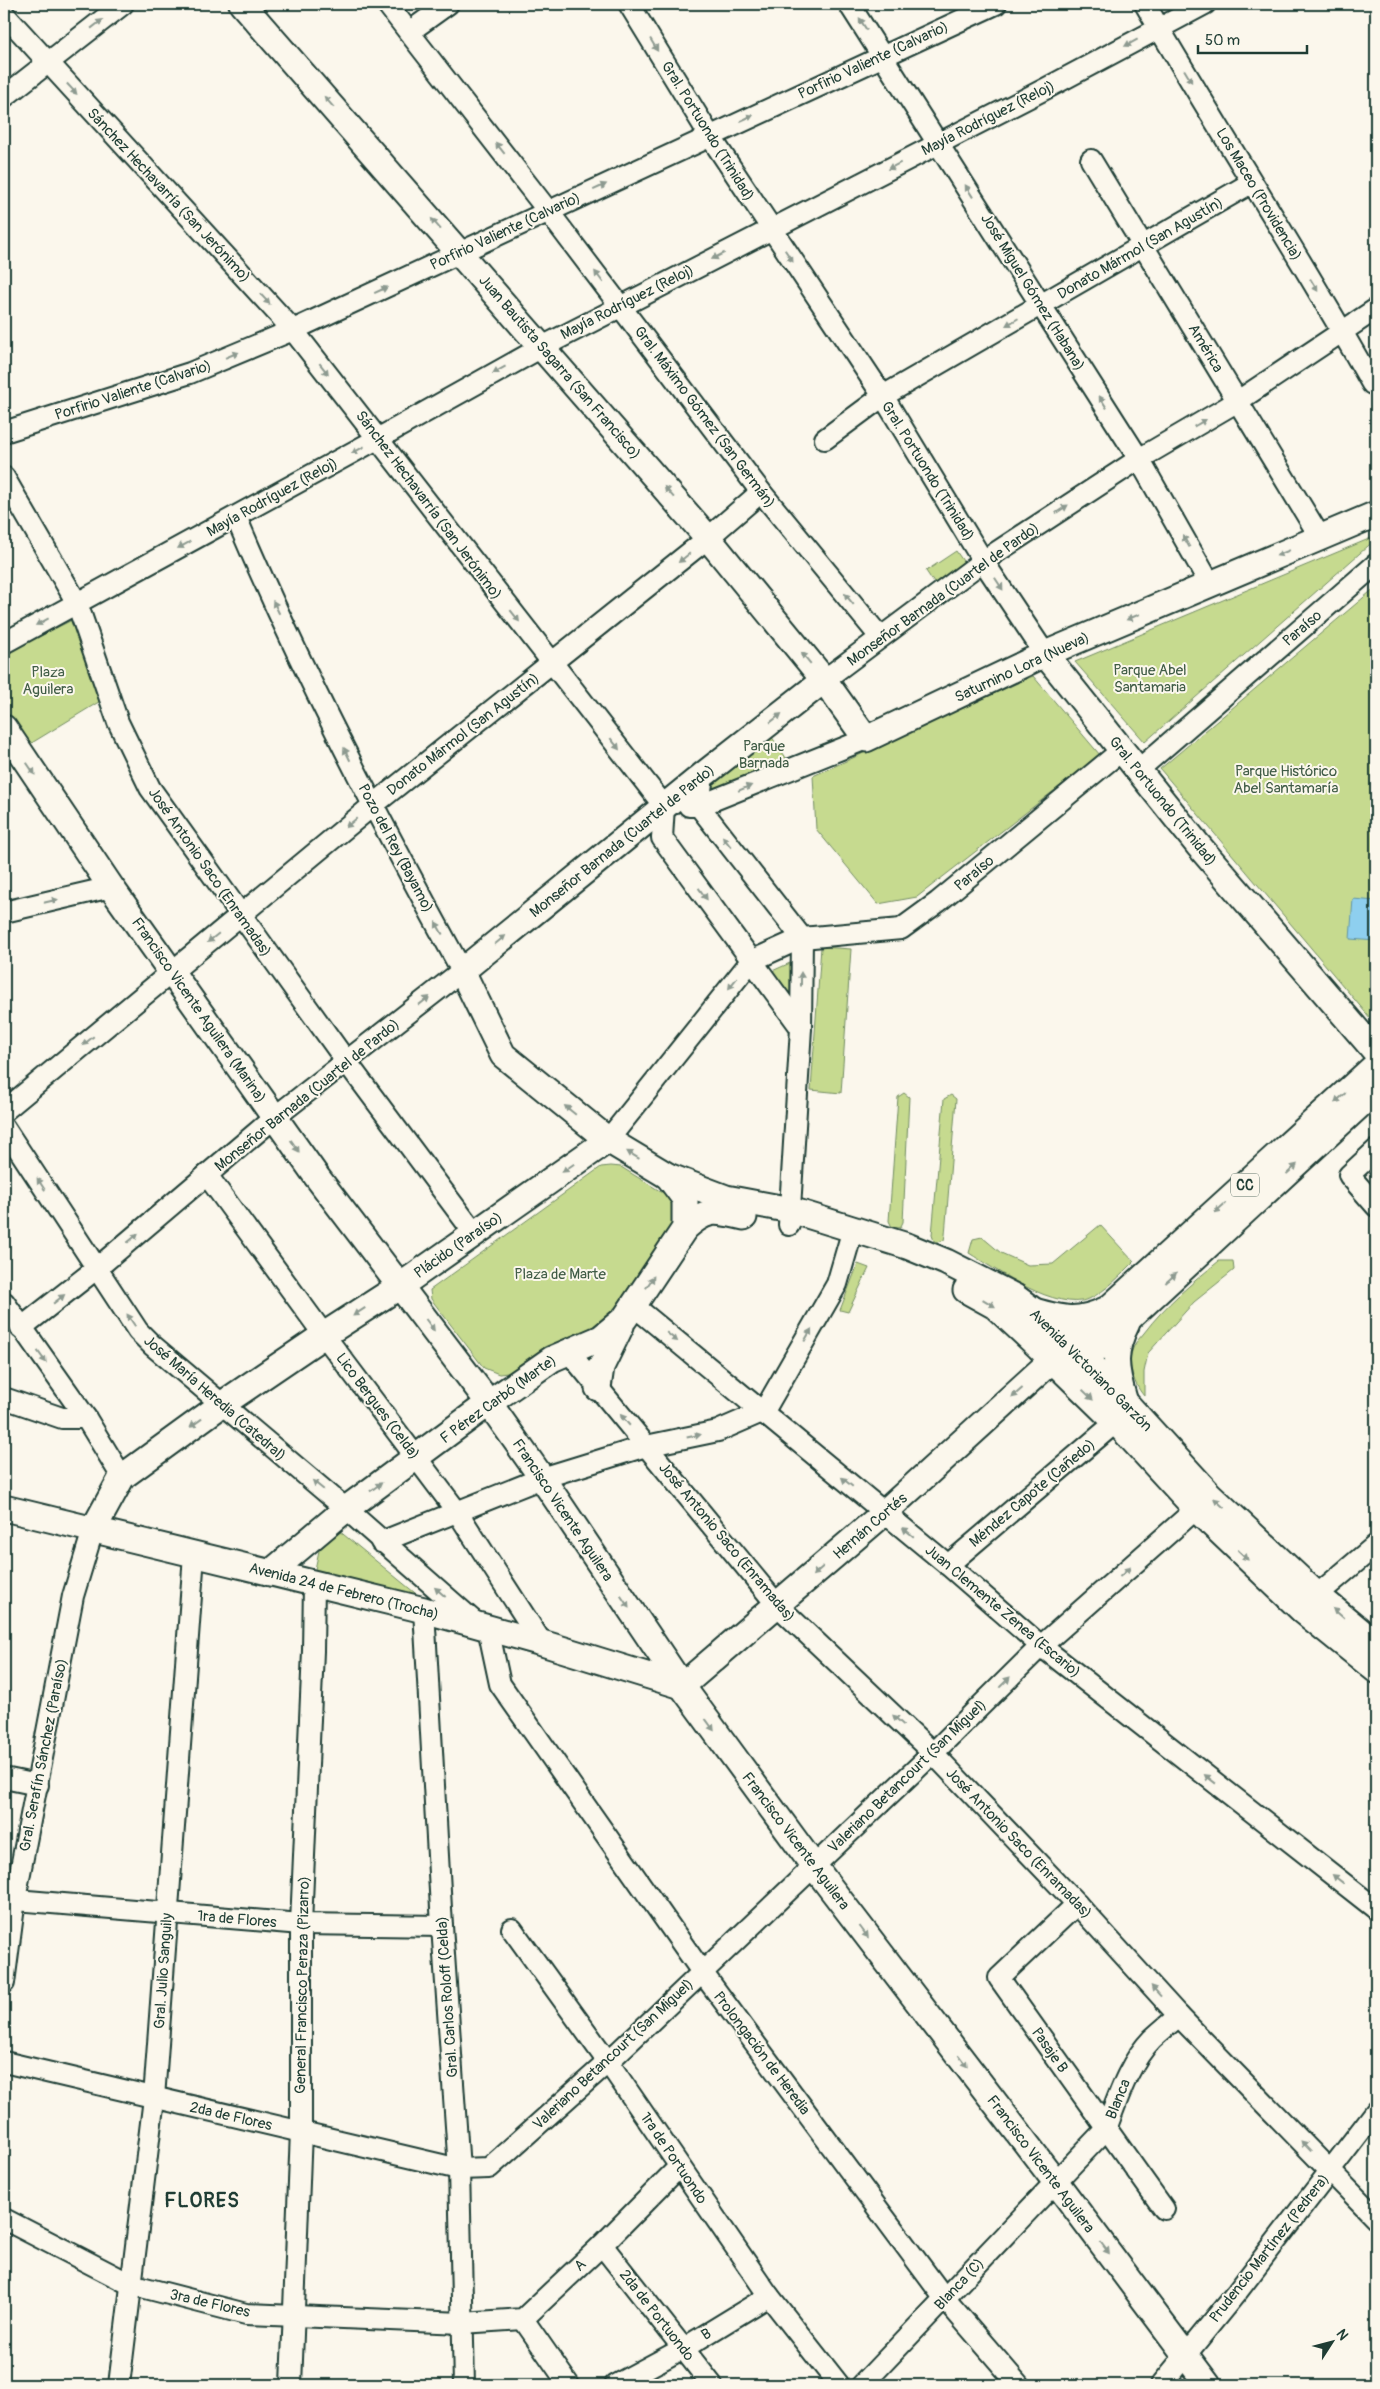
<svg xmlns="http://www.w3.org/2000/svg" width="1380" height="2389" font-family="Pangolin,sans-serif">
  <style>
    .green { fill: #c6da8f; stroke: #728c62 }
    .water { fill: #8ecfef; stroke: #6295a4 }
    .lines { fill: none; stroke-linecap: round; stroke-linejoin: round }
    .minor-casing { stroke: #1f3d34; stroke-width: 24 }
    .major-casing { stroke: #1f3d34; stroke-width: 29 }
    .minor { stroke: #fbf7ec; stroke-width: 20 }
    .major { stroke: #fbf7ec; stroke-width: 25 }
    .oneway { fill: #8d9a90 }
    .labels { text-anchor: middle; stroke-width: 4; stroke-linejoin: round; paint-order: stroke }
    .shield { fill: #fbf7ec; stroke: #61756b; stroke-width: 1 }
    .shield-label { font-size: 14px; font-weight: bold; fill: #1f3d34 }
    .street-label { font-size: 15px; fill: #1f3d34; stroke: #fbf7ec }
    .park-label { font-size: 15px; fill: #405c46; stroke: #fbf7ec }
    .district-label { font-size: 20px; font-weight: bold; letter-spacing: 1px; fill: #1f3d34; stroke: #fbf7ec }
  </style>
  <rect width="100%" height="100%" fill="#fbf7ec"/>
  <filter id="ink" filterUnits="userSpaceOnUse"><feTurbulence type="fractalNoise" baseFrequency=".02" numOctaves="2"/><feDisplacementMap in="SourceGraphic" scale="10" xChannelSelector="R" yChannelSelector="G"/><feConvolveMatrix kernelMatrix="1 2 1 2 8 2 1 2 1" color-interpolation-filters="sRGB"/></filter>
  <g filter="url(#ink)">
    <g class="green">
      <polygon points="1376,536 1376,539 1145,742 1075,662"/>
      <polygon points="956,551 963,561 962,566 936,586 926,571"/>
      <polygon points="1376,587 1376,1025 1160,769"/>
      <polygon points="72,620 102,700 25,747 4,714 4,654"/>
      <polygon points="1033,676 1100,755 917,897 878,904 816,829 813,776"/>
      <polygon points="767,730 789,762 718,790 713,787 709,781"/>
      <polygon points="821,947 851,949 841,1093 811,1090"/>
      <polygon points="790,963 790,994 770,972"/>
      <polygon points="904,1093 909,1097 903,1222 900,1228 892,1227 889,1221 898,1097"/>
      <polygon points="951,1095 956,1099 945,1235 944,1240 938,1242 934,1241 932,1235 944,1099"/>
      <polygon points="611,1166 621,1167 668,1196 674,1203 674,1222 607,1319 592,1331 559,1341 540,1356 508,1373 499,1374 484,1368 431,1299 430,1290 601,1167"/>
      <path d="M1100,1225L1134,1262C1121,1275 1106,1291 1089,1299C1057,1312 996,1270 969,1253L973,1239L982,1237L1001,1253L1028,1265L1053,1264Z"/>
      <path d="M1219,1261H1233L1234,1270L1194,1302L1148,1353L1144,1372V1396C1133,1383 1126,1362 1134,1346C1136,1341 1141,1337 1144,1333C1165,1305 1192,1283 1219,1261Z"/>
      <polygon points="858,1264 869,1268 848,1312 840,1310"/>
      <polygon points="338,1530 420,1597 314,1574 320,1546"/>
    </g>
    <polygon class="water" points="1353,899 1376,901 1376,941 1350,939"/>
    <g class="lines">
      <defs>
        <g id="minor">
          <polyline points="387,4 548,211 761,492 880,637"/>
          <polyline points="629,4 710,136 883,396 983,561 1045,654"/>
          <polyline points="849,4 1139,459 1210,584"/>
          <path d="M1145,4C1219,132 1300,255 1372,384"/>
          <polyline points="4,14 293,330 664,806 662,838 801,1028"/>
          <polyline points="409,32 448,4"/>
          <polyline points="4,97 123,4"/>
          <polyline points="1091,160 1320,537"/>
          <polyline points="4,432 190,373 293,330 996,4"/>
          <polyline points="825,439 883,396 1251,183"/>
          <polyline points="4,477 77,603 118,722 150,788 346,1061 475,1234"/>
          <polyline points="4,643 379,438 542,347 1045,89 1205,4"/>
          <polyline points="824,680 983,561 1139,459 1238,401 1376,309"/>
          <polyline points="1137,771 1376,564"/>
          <polyline points="703,775 699,806 802,938 801,1028 789,1225"/>
          <polyline points="689,806 699,806 866,739"/>
          <polyline points="4,912 111,887"/>
          <polyline points="4,1111 372,806 708,538 761,492"/>
          <polyline points="4,1127 138,1331 152,1345 346,1509 477,1624"/>
          <polyline points="608,1140 751,961 802,938 901,929 938,902 1122,750"/>
          <polyline points="1376,1150 1349,1175 1376,1206"/>
          <polyline points="207,1175 324,1335 458,1513 542,1643"/>
          <polyline points="4,1302 86,1418 122,1477"/>
          <polyline points="634,1306 948,1565 1041,1646 1376,1909"/>
          <path d="M21,1328L96,1269L275,1117L462,971C381,823 302,673 236,517"/>
          <polyline points="568,1351 778,1606 933,1753 1077,1904 1179,2016 1376,2218"/>
          <polyline points="4,1398 62,1418 86,1418"/>
          <polyline points="381,1542 542,1478 646,1446 718,1431 764,1411 837,1284 853,1229"/>
          <polyline points="948,1565 1116,1422"/>
          <polyline points="1317,1595 1376,1545"/>
          <polyline points="424,1610 442,1926 459,2169 464,2385"/>
          <polyline points="488,1628 500,1684 702,1972 945,2299 1019,2385"/>
          <polyline points="4,1778 38,1785"/>
          <polyline points="4,1899 301,1924 442,1926"/>
          <polyline points="1077,1904 999,1978 1164,2209"/>
          <polyline points="512,1929 608,2062 769,2296 839,2385"/>
          <polyline points="4,1983 15,1899 73,1596 93,1530"/>
          <polyline points="4,2062 459,2169 489,2168 608,2062 933,1753 1041,1646 1196,1509"/>
          <polyline points="4,2219 130,2284 246,2314 462,2323 523,2319 602,2245 679,2167"/>
          <polyline points="602,2245 712,2385"/>
          <polyline points="523,2319 569,2385"/>
          <polyline points="119,2385 154,2098 194,1555"/>
          <polyline points="291,2385 301,2131 301,1924 313,1651 314,1584"/>
          <polyline points="615,2385 684,2348 769,2296"/>
          <path d="M862,2385L1106,2129C1118,2098 1128,2064 1152,2039C1161,2031 1170,2023 1179,2016"/>
          <polyline points="1161,2385 1237,2292 1376,2111"/>
        </g>
        <g id="major">
          <polyline points="242,4 708,538 824,680 866,739 1045,654 1376,514"/>
          <polyline points="1045,654 1198,845 1376,1052"/>
          <polyline points="824,680 703,775 462,971 503,1055 608,1140 668,1176 726,1198 791,1210 907,1246 946,1262 1015,1297 1034,1311 1103,1378 1209,1494 1317,1595 1376,1644"/>
          <polyline points="4,728 111,887 317,1177 489,1403 542,1478 682,1686 813,1865 1055,2181 1208,2385"/>
          <path d="M685,1228C709,1207 715,1211 744,1217"/>
          <polyline points="966,1290 995,1306 1039,1347 1116,1422 1196,1509 1303,1611 1376,1670"/>
          <path d="M1034,1311C1062,1319 1078,1323 1105,1310"/>
          <polyline points="1070,1364 1084,1360 1376,1090"/>
          <polyline points="598,1388 601,1367 621,1326"/>
          <path d="M1124,1399C1115,1369 1112,1352 1127,1323"/>
          <polyline points="4,1508 424,1610 542,1643 682,1686"/>
          <polyline points="93,1530 122,1477 221,1405 324,1335 400,1286 608,1140"/>
          <polyline points="270,1573 346,1509 489,1403 552,1359 601,1338 625,1318 685,1228 685,1199 668,1176"/>
          <polyline points="682,1686 884,1513 1376,1065"/>
        </g>
      </defs>
      <use href="#minor" class="minor-casing"/>
      <use href="#major" class="major-casing"/>
      <use href="#minor" class="minor"/>
      <use href="#major" class="major"/>
    </g>
    <defs><path id="oneway-solid" d="M-6-.8H1V-3.2L6.5 0L1 3.2V.8H-6Z" transform="scale(1.25)"/></defs>
    <g class="oneway">
      <use href="#oneway-solid" transform="translate(97 24) rotate(-38)"/>
      <use href="#oneway-solid" transform="translate(863 24) rotate(-122)"/>
      <use href="#oneway-solid" transform="translate(1131 43) rotate(152)"/>
      <use href="#oneway-solid" transform="translate(654 45) rotate(59)"/>
      <use href="#oneway-solid" transform="translate(1188 76) rotate(59)"/>
      <use href="#oneway-solid" transform="translate(72 89) rotate(47)"/>
      <use href="#oneway-solid" transform="translate(329 102) rotate(-131)"/>
      <use href="#oneway-solid" transform="translate(747 118) rotate(-25)"/>
      <use href="#oneway-solid" transform="translate(500 148) rotate(-128)"/>
      <use href="#oneway-solid" transform="translate(894 166) rotate(153)"/>
      <use href="#oneway-solid" transform="translate(600 187) rotate(-25)"/>
      <use href="#oneway-solid" transform="translate(969 191) rotate(-122)"/>
      <use href="#oneway-solid" transform="translate(436 224) rotate(-131)"/>
      <use href="#oneway-solid" transform="translate(718 256) rotate(153)"/>
      <use href="#oneway-solid" transform="translate(789 256) rotate(56)"/>
      <use href="#oneway-solid" transform="translate(599 277) rotate(-127)"/>
      <use href="#oneway-solid" transform="translate(1314 285) rotate(58)"/>
      <use href="#oneway-solid" transform="translate(381 290) rotate(-25)"/>
      <use href="#oneway-solid" transform="translate(265 299) rotate(47)"/>
      <use href="#oneway-solid" transform="translate(1012 322) rotate(150)"/>
      <use href="#oneway-solid" transform="translate(232 355) rotate(-22)"/>
      <use href="#oneway-solid" transform="translate(324 369) rotate(52)"/>
      <use href="#oneway-solid" transform="translate(499 370) rotate(151)"/>
      <use href="#oneway-solid" transform="translate(1103 402) rotate(-122)"/>
      <use href="#oneway-solid" transform="translate(1200 423) rotate(-30)"/>
      <use href="#oneway-solid" transform="translate(358 450) rotate(151)"/>
      <use href="#oneway-solid" transform="translate(669 492) rotate(-131)"/>
      <use href="#oneway-solid" transform="translate(1062 509) rotate(-33)"/>
      <use href="#oneway-solid" transform="translate(1186 541) rotate(-119)"/>
      <use href="#oneway-solid" transform="translate(184 545) rotate(152)"/>
      <use href="#oneway-solid" transform="translate(1283 553) rotate(157)"/>
      <use href="#oneway-solid" transform="translate(684 558) rotate(141)"/>
      <use href="#oneway-solid" transform="translate(999 584) rotate(57)"/>
      <use href="#oneway-solid" transform="translate(849 599) rotate(-129)"/>
      <use href="#oneway-solid" transform="translate(276 607) rotate(-116)"/>
      <use href="#oneway-solid" transform="translate(515 616) rotate(52)"/>
      <use href="#oneway-solid" transform="translate(1133 617) rotate(157)"/>
      <use href="#oneway-solid" transform="translate(42 622) rotate(152)"/>
      <use href="#oneway-solid" transform="translate(806 658) rotate(-129)"/>
      <use href="#oneway-solid" transform="translate(776 718) rotate(-38)"/>
      <use href="#oneway-solid" transform="translate(615 744) rotate(52)"/>
      <use href="#oneway-solid" transform="translate(347 754) rotate(-116)"/>
      <use href="#oneway-solid" transform="translate(31 769) rotate(56)"/>
      <use href="#oneway-solid" transform="translate(745 788) rotate(-22)"/>
      <use href="#oneway-solid" transform="translate(351 823) rotate(140)"/>
      <use href="#oneway-solid" transform="translate(727 842) rotate(-128)"/>
      <use href="#oneway-solid" transform="translate(703 894) rotate(54)"/>
      <use href="#oneway-solid" transform="translate(51 901) rotate(-13)"/>
      <use href="#oneway-solid" transform="translate(439 928) rotate(-119)"/>
      <use href="#oneway-solid" transform="translate(213 938) rotate(141)"/>
      <use href="#oneway-solid" transform="translate(500 940) rotate(-39)"/>
      <use href="#oneway-solid" transform="translate(801 979) rotate(-90)"/>
      <use href="#oneway-solid" transform="translate(733 983) rotate(128)"/>
      <use href="#oneway-solid" transform="translate(424 1001) rotate(-38)"/>
      <use href="#oneway-solid" transform="translate(88 1041) rotate(140)"/>
      <use href="#oneway-solid" transform="translate(1340 1098) rotate(138)"/>
      <use href="#oneway-solid" transform="translate(570 1110) rotate(-141)"/>
      <use href="#oneway-solid" transform="translate(295 1146) rotate(55)"/>
      <use href="#oneway-solid" transform="translate(633 1155) rotate(-149)"/>
      <use href="#oneway-solid" transform="translate(568 1168) rotate(145)"/>
      <use href="#oneway-solid" transform="translate(1292 1169) rotate(-43)"/>
      <use href="#oneway-solid" transform="translate(41 1184) rotate(-123)"/>
      <use href="#oneway-solid" transform="translate(1220 1208) rotate(138)"/>
      <use href="#oneway-solid" transform="translate(133 1238) rotate(-40)"/>
      <use href="#oneway-solid" transform="translate(1171 1278) rotate(-42)"/>
      <use href="#oneway-solid" transform="translate(650 1282) rotate(-57)"/>
      <use href="#oneway-solid" transform="translate(59 1299) rotate(-38)"/>
      <use href="#oneway-solid" transform="translate(989 1303) rotate(31)"/>
      <use href="#oneway-solid" transform="translate(359 1312) rotate(147)"/>
      <use href="#oneway-solid" transform="translate(131 1320) rotate(-124)"/>
      <use href="#oneway-solid" transform="translate(430 1325) rotate(53)"/>
      <use href="#oneway-solid" transform="translate(808 1335) rotate(-60)"/>
      <use href="#oneway-solid" transform="translate(672 1337) rotate(39)"/>
      <use href="#oneway-solid" transform="translate(42 1357) rotate(54)"/>
      <use href="#oneway-solid" transform="translate(1017 1393) rotate(138)"/>
      <use href="#oneway-solid" transform="translate(1088 1395) rotate(44)"/>
      <use href="#oneway-solid" transform="translate(625 1420) rotate(-130)"/>
      <use href="#oneway-solid" transform="translate(196 1423) rotate(144)"/>
      <use href="#oneway-solid" transform="translate(694 1436) rotate(-12)"/>
      <use href="#oneway-solid" transform="translate(847 1482) rotate(-140)"/>
      <use href="#oneway-solid" transform="translate(318 1485) rotate(-140)"/>
      <use href="#oneway-solid" transform="translate(376 1487) rotate(-36)"/>
      <use href="#oneway-solid" transform="translate(1219 1503) rotate(-137)"/>
      <use href="#oneway-solid" transform="translate(908 1532) rotate(-141)"/>
      <use href="#oneway-solid" transform="translate(1243 1555) rotate(44)"/>
      <use href="#oneway-solid" transform="translate(818 1571) rotate(139)"/>
      <use href="#oneway-solid" transform="translate(1125 1572) rotate(-42)"/>
      <use href="#oneway-solid" transform="translate(440 1592) rotate(-139)"/>
      <use href="#oneway-solid" transform="translate(625 1602) rotate(56)"/>
      <use href="#oneway-solid" transform="translate(1338 1613) rotate(-139)"/>
      <use href="#oneway-solid" transform="translate(1005 1682) rotate(-45)"/>
      <use href="#oneway-solid" transform="translate(898 1720) rotate(-137)"/>
      <use href="#oneway-solid" transform="translate(710 1725) rotate(54)"/>
      <use href="#oneway-solid" transform="translate(1210 1779) rotate(-142)"/>
      <use href="#oneway-solid" transform="translate(1338 1879) rotate(-142)"/>
      <use href="#oneway-solid" transform="translate(864 1932) rotate(53)"/>
      <use href="#oneway-solid" transform="translate(1156 1991) rotate(-132)"/>
      <use href="#oneway-solid" transform="translate(963 2061) rotate(53)"/>
      <use href="#oneway-solid" transform="translate(1306 2146) rotate(-134)"/>
      <use href="#oneway-solid" transform="translate(1105 2248) rotate(53)"/>
    </g>
  </g>
  <g class="labels">
    <rect class="shield" x="1231" y="1173.5" width="28" height="23" rx="4"/>
    <g class="shield-label">
      <text x="1245" y="1190">CC</text>
    </g>
    <g class="street-label">
      <text transform="translate(873 60) rotate(-25)" y="5">Porfirio Valiente (Calvario)</text>
      <text transform="translate(988 118) rotate(-27)" y="5">Mayía Rodríguez (Reloj)</text>
      <text transform="translate(708 131) rotate(58)" y="5">Gral. Portuondo (Trinidad)</text>
      <text transform="translate(1259 194) rotate(59)" y="5">Los Maceo (Providencia)</text>
      <text transform="translate(169 195) rotate(47)" y="5">Sánchez Hechavarría (San Jerónimo)</text>
      <text transform="translate(505 231) rotate(-25)" y="5">Porfirio Valiente (Calvario)</text>
      <text transform="translate(1140 248) rotate(-30)" y="5">Donato Mármol (San Agustín)</text>
      <text transform="translate(1033 292) rotate(58)" y="5">José Miguel Gómez (Habana)</text>
      <text transform="translate(627 302) rotate(-27)" y="5">Mayía Rodríguez (Reloj)</text>
      <text transform="translate(1206 348) rotate(59)" y="5">América</text>
      <text transform="translate(560 367) rotate(49)" y="5">Juan Bautista Sagarra (San Francisco)</text>
      <text transform="translate(133 390) rotate(-18)" y="5">Porfirio Valiente (Calvario)</text>
      <text transform="translate(705 417) rotate(53)" y="5">Gral. Máximo Gómez (San Germán)</text>
      <text transform="translate(928 471) rotate(58)" y="5">Gral. Portuondo (Trinidad)</text>
      <text transform="translate(272 497) rotate(-29)" y="5">Mayía Rodríguez (Reloj)</text>
      <text transform="translate(429 505) rotate(53)" y="5">Sánchez Hechavarría (San Jerónimo)</text>
      <text transform="translate(943 594) rotate(-36)" y="5">Monseñor Barnada (Cuartel de Pardo)</text>
      <text transform="translate(1302 628) rotate(-41)" y="5">Paraíso</text>
      <text transform="translate(1022 667) rotate(-25)" y="5">Saturnino Lora (Nueva)</text>
      <text transform="translate(463 734) rotate(-38)" y="5">Donato Mármol (San Agustín)</text>
      <text transform="translate(1163 801) rotate(51)" y="5">Gral. Portuondo (Trinidad)</text>
      <text transform="translate(622 841) rotate(-39)" y="5">Monseñor Barnada (Cuartel de Pardo)</text>
      <text transform="translate(396 848) rotate(62)" y="5">Pozo del Rey (Bayamo)</text>
      <text transform="translate(210 872) rotate(55)" y="5">José Antonio Saco (Enramadas)</text>
      <text transform="translate(974 873) rotate(-40)" y="5">Paraíso</text>
      <text transform="translate(199 1010) rotate(55)" y="5">Francisco Vicente Aguilera (Marina)</text>
      <text transform="translate(307 1095) rotate(-39)" y="5">Monseñor Barnada (Cuartel de Pardo)</text>
      <text transform="translate(458 1245) rotate(-35)" y="5">Plácido (Paraíso)</text>
      <text transform="translate(1091 1370) rotate(45)" y="5">Avenida Victoriano Garzón</text>
      <text transform="translate(215 1398) rotate(41)" y="5">José María Heredia (Catedral)</text>
      <text transform="translate(498 1399) rotate(-36)" y="5">F Pérez Carbó (Marte)</text>
      <text transform="translate(378 1406) rotate(53)" y="5">Lico Bergues (Celda)</text>
      <text transform="translate(1032 1493) rotate(-40)" y="5">Méndez Capote (Cañedo)</text>
      <text transform="translate(563 1510) rotate(56)" y="5">Francisco Vicente Aguilera</text>
      <text transform="translate(870 1526) rotate(-41)" y="5">Hernán Cortés</text>
      <text transform="translate(727 1542) rotate(50)" y="5">José Antonio Saco (Enramadas)</text>
      <text transform="translate(344 1591) rotate(14)" y="5">Avenida 24 de Febrero (Trocha)</text>
      <text transform="translate(1003 1611) rotate(40)" y="5">Juan Clemente Zenea (Escario)</text>
      <text transform="translate(43 1755) rotate(-79)" y="5">Gral. Serafín Sánchez (Paraíso)</text>
      <text transform="translate(907 1776) rotate(-44)" y="5">Valeriano Betancourt (San Miguel)</text>
      <text transform="translate(796 1841) rotate(53)" y="5">Francisco Vicente Aguilera</text>
      <text transform="translate(1019 1843) rotate(46)" y="5">José Antonio Saco (Enramadas)</text>
      <text transform="translate(237 1919) rotate(5)" y="5">1ra de Flores</text>
      <text transform="translate(163 1971) rotate(-86)" y="5">Gral. Julio Sanguily</text>
      <text transform="translate(302 1985) rotate(-89)" y="5">General Francisco Peraza (Pizarro)</text>
      <text transform="translate(447 1997) rotate(-94)" y="5">Gral. Carlos Roloff (Celda)</text>
      <text transform="translate(1050 2050) rotate(55)" y="5">Pasaje B</text>
      <text transform="translate(762 2053) rotate(53)" y="5">Prolongación de Heredia</text>
      <text transform="translate(613 2054) rotate(-43)" y="5">Valeriano Betancourt (San Miguel)</text>
      <text transform="translate(1118 2099) rotate(-68)" y="5">Blanca</text>
      <text transform="translate(231 2116) rotate(13)" y="5">2da de Flores</text>
      <text transform="translate(674 2158) rotate(56)" y="5">1ra de Portuondo</text>
      <text transform="translate(1041 2164) rotate(53)" y="5">Francisco Vicente Aguilera</text>
      <text transform="translate(1269 2248) rotate(-52)" y="5">Prudencio Martínez (Pedrera)</text>
      <text transform="translate(580 2265) rotate(-43)" y="5">A</text>
      <text transform="translate(959 2284) rotate(-47)" y="5">Blanca (C)</text>
      <text transform="translate(210 2303) rotate(13)" y="5">3ra de Flores</text>
      <text transform="translate(657 2315) rotate(52)" y="5">2da de Portuondo</text>
      <text transform="translate(706 2334) rotate(-31)" y="5">B</text>
    </g>
    <g class="park-label">
      <text x="1150" y="675">Parque Abel<tspan x="1150" dy="17">Santamaria</tspan></text>
      <text x="48" y="677">Plaza<tspan x="48" dy="17">Aguilera</tspan></text>
      <text x="764" y="751">Parque<tspan x="764" dy="17">Barnada</tspan></text>
      <text x="1286" y="776">Parque Histórico<tspan x="1286" dy="17">Abel Santamaría</tspan></text>
      <text x="560" y="1279">Plaza de Marte</text>
    </g>
    <g class="district-label">
      <text x="202" y="2207">FLORES</text>
    </g>
  </g>
  <rect width="1380" height="2389" fill="none" stroke="#fbf7ec" stroke-width="20"/>
  <rect x="10" y="10" width="1360" height="2369" fill="none" stroke="#1f3d34" stroke-width="2" filter="url(#ink)"/>
  <g transform="translate(1332 2342) rotate(54)" stroke="#fbf7ec" stroke-width="4" paint-order="stroke">
  <path d="M0-4L9 19L0 12L-9 19Z" fill="#1f3d34"/>
  <text y="-8" font-size="14" font-weight="bold" text-anchor="middle" fill="#1f3d34">N</text>
  </g>
  <path d="M1198 45v8h109v-8" fill="none" stroke="#1f3d34" stroke-width="2.5"/>
  <text x="1205" y="45" font-size="15" fill="#1f3d34" stroke="#fbf7ec" stroke-width="4" paint-order="stroke">50 m</text>
</svg>
